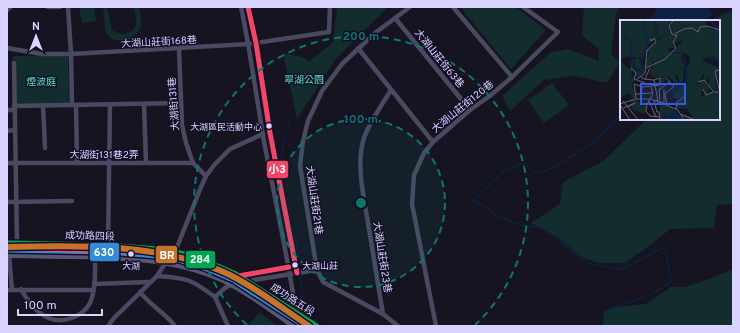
<svg xmlns="http://www.w3.org/2000/svg" width="740" height="333" font-family="Overpass,'Noto Sans TC',sans-serif">
  <style>
    .green { fill: #132c2d }
    .water { fill: #0d2144 }
    .lines { fill: none; stroke-linecap: round; stroke-linejoin: round }
    .stream { stroke: #0d2144; stroke-width: 1.5 }
    .street { stroke: #4a4962; stroke-width: 4.5 }
    .secondary { stroke: #575674; stroke-width: 6 }
    .bus-1-casing { stroke: #130f26; stroke-width: 8 }
    .bus-2-casing { stroke: #130f26; stroke-width: 8 }
    .bus-3-casing { stroke: #130f26; stroke-width: 8 }
    .bus-1 { stroke: #00a651; stroke-width: 5 }
    .bus-2 { stroke: #338bd7; stroke-width: 5 }
    .bus-3 { stroke: #f34667; stroke-width: 5 }
    .metro-1-casing { stroke: #130f26; stroke-width: 9 }
    .metro-1 { stroke: #c6722d; stroke-width: 6 }
    .ring { fill: none; stroke: #0f766e; stroke-width: 2; stroke-dasharray: 7 5 }
    .bus-dot { fill: #d9d4ff; stroke: #130f26; stroke-width: 1.5 }
    .labels { text-anchor: middle; stroke-width: 3; stroke-linejoin: round; paint-order: stroke }
    .bus-label { font-size: 9px; fill: #d9d4ff; stroke: #130f26; text-anchor: end }
    .street-label { font-size: 10px; fill: #d9d4ff; stroke: #130f26 }
    .park-label { font-size: 10px; fill: #5fe0c0; stroke: #130f26 }
    .inset-river { fill: none; stroke: #0d2144; stroke-width: 2 }
    .inset-road { fill: none; stroke: #64617a; stroke-width: 1 }
    .view { fill: #305bdc; fill-opacity: 0.15; stroke: #305bdc; stroke-width: 2 }
    .inset-edge { fill: none; stroke: #d9d4ff; stroke-width: 2 }
    .centre { fill: #0f766e; stroke: #130f26; stroke-width: 2 }
    .ring-label { font-size: 12px; text-anchor: middle; font-weight: bold; fill: #0f766e; stroke: #130f26; stroke-width: 3; stroke-linejoin: round; paint-order: stroke }
    .line-badge { stroke: #130f26; stroke-width: 1.5 }
    .badge-label { font-size: 11px; text-anchor: middle; font-weight: bold; fill: #fff }
  </style>
  <rect width="100%" height="100%" fill="#161421"/>
  <g class="green">
    <polygon points="79,7 94,7 96,21 82,23"/>
    <path d="M103,7H107L112,30C120,36 134,36 136,24C137,19 135,12 134,7H139C140,13 142,20 141,26C137,39 117,47 108,35C104,30 104,14 103,7Z"/>
    <polygon points="337,7 388,7 335,60 297,119 283,53 305,58 309,62 333,42"/>
    <polygon points="460,7 516,7 546,30 511,69"/>
    <polygon points="584,7 620,7 616,14 611,54 620,62 607,83 575,76 544,80 510,111 502,96 551,52 568,49 599,61 599,50 582,35"/>
    <polygon points="733,10 733,204 717,205 714,228 670,229 649,246 625,263 598,263 583,258 557,237 531,223 560,204 563,182 603,161 647,119 719,119 719,21 715,21 720,16"/>
    <polygon points="13,56 68,56 69,105 14,106"/>
    <polygon points="552,83 569,105 544,123 528,100"/>
    <polygon points="733,269 733,326 604,326 603,312 615,307 646,304 671,287 685,287 712,278"/>
    <polygon points="260,312 277,326 247,326"/>
  </g>
  <polygon class="water" points="656,7 708,7 713,14 703,21 648,21 655,13"/>
  <g class="lines">
    <g class="stream">
      <polyline points="712,21 719,15 733,12"/>
      <polyline points="288,125 289,119"/>
      <polyline points="285,134 279,171 297,248 299,268"/>
      <polyline points="300,277 304,305"/>
      <path d="M603,326L604,312L607,310C629,302 651,297 670,282L671,278L665,249L663,248L653,252L643,259L622,269L589,264L541,227H527L509,221L494,214L482,204L473,201L505,170L521,164H525L535,173C552,173 599,139 611,126C615,123 618,118 621,114"/>
    </g>
    <g class="street">
      <polyline points="48,7 60,7"/>
      <polyline points="68,7 71,54 72,105"/>
      <path d="M241,7C250,50 256,93 263,136C274,195 287,253 296,312"/>
      <polyline points="453,7 512,77"/>
      <polyline points="7,10 11,7"/>
      <polyline points="395,18 470,110"/>
      <polyline points="7,48 42,54 71,54 249,44 329,32 330,7"/>
      <polyline points="358,48 433,142"/>
      <polyline points="179,49 182,125 186,143 193,163 206,176"/>
      <polyline points="144,104 146,162"/>
      <polyline points="43,105 45,148"/>
      <polyline points="76,105 77,163"/>
      <polyline points="14,106 180,103"/>
      <polyline points="7,110 15,110"/>
      <polyline points="7,131 15,130"/>
      <polyline points="7,163 193,163"/>
      <polyline points="7,202 72,201"/>
      <polyline points="108,245 110,105"/>
      <polyline points="317,270 300,166 303,141 308,121 322,91 342,64 375,33 410,7"/>
      <path d="M157,276C187,278 191,279 215,297L225,288L232,284L247,281L317,270L323,282L383,314L398,326"/>
      <polyline points="94,284 149,282"/>
      <path d="M21,289C31,308 48,327 72,318C80,315 86,311 90,303C96,289 95,272 95,257"/>
      <polyline points="7,290 94,290"/>
      <polyline points="12,290 9,255 17,243 14,63"/>
      <path d="M140,292C150,305 165,313 175,326"/>
      <polyline points="215,297 228,326"/>
      <path d="M383,314C378,286 374,258 369,229C365,202 355,165 364,138C370,121 382,105 391,90"/>
      <polyline points="108,326 114,318 157,276 166,262 171,250 177,247 201,187 206,176 215,164 230,149 263,134"/>
      <polyline points="436,326 412,204 414,175 424,153 433,142 470,110 491,95 512,77 558,32 523,7"/>
    </g>
    <g class="secondary">
      <polyline points="7,243 108,245 171,250 209,262 236,274 317,326"/>
      <path d="M7,255C29,255 52,256 74,256C128,257 185,259 233,285C255,297 274,312 294,326"/>
    </g>
    <defs>
      <polyline id="bus-1" points="7,243 108,245 171,250 209,262 236,274 317,326"/>
      <polyline id="bus-2" points="7,250 108,252 170,257 207,269 233,280 304,326"/>
      <g id="bus-3">
        <polyline points="248,7 256,43 270,133 297,273"/>
        <polyline points="7,248 141,252 167,255 191,261 233,277 289,267"/>
      </g>
    </defs>
    <use href="#bus-1" class="bus-1-casing"/>
    <use href="#bus-2" class="bus-2-casing"/>
    <use href="#bus-3" class="bus-3-casing"/>
    <use href="#bus-1" class="bus-1"/>
    <use href="#bus-2" class="bus-2"/>
    <use href="#bus-3" class="bus-3"/>
    <defs>
      <path id="metro-1" d="M7,247C79,245 164,243 230,275C258,289 283,309 309,326"/>
    </defs>
    <use href="#metro-1" class="metro-1-casing"/>
    <use href="#metro-1" class="metro-1"/>
  </g>
  <circle cx="361" cy="203" r="84" fill="#0f766e" fill-opacity=".12"/>
  <g class="ring">
    <circle cx="361" cy="203" r="84"/>
    <path d="M247 325A167 167 0 1 1 475 325"/>
  </g>
  <g class="bus-dot">
    <circle cx="269" cy="126" r="3.5"/>
    <circle cx="131" cy="254" r="3.5"/>
    <circle cx="295" cy="265" r="3.5"/>
  </g>
  <g class="labels">
    <g class="bus-label">
      <text x="262" y="130">大湖區民活動中心</text>
      <text x="131" y="269" text-anchor="middle">大湖</text>
      <text x="302" y="269" text-anchor="start">大湖山莊</text>
    </g>
    <g class="street-label">
      <text transform="translate(159 41) rotate(-3)" y="4">大湖山莊街168巷</text>
      <text transform="translate(440 58) rotate(51)" y="4">大湖山莊街63巷</text>
      <text transform="translate(173 104) rotate(-94)" y="4">大湖街131巷</text>
      <text transform="translate(462 106) rotate(-39)" y="4">大湖山莊街120巷</text>
      <text x="104" y="158">大湖街131巷2弄</text>
      <text transform="translate(315 200) rotate(82)" y="4">大湖山莊街21巷</text>
      <text transform="translate(90 235) rotate(2)" y="4">成功路四段</text>
      <text transform="translate(383 257) rotate(81)" y="4">大湖山莊街23巷</text>
      <text transform="translate(293 299) rotate(33)" y="4">成功路五段</text>
    </g>
    <g class="park-label">
      <text x="304" y="83">翠湖公園</text>
      <text x="41" y="85">煙波庭</text>
    </g>
  </g>
  <g transform="translate(620 20)">
    <rect width="100" height="100" fill="#161421"/>
    <path d="M0,0H54L49,3L48,5L52,13L53,10L49,6L54,0H88L86,5L91,9L100,10L98,15L100,16V46L96,37L90,36L93,40L87,37L82,41L100,48L98,52L100,66L98,54L96,51L98,56L95,60L98,72L89,66V57L86,62L84,60V53L76,66L83,60L90,68L86,74L85,69H82L81,77L91,72H100V100H65L63,94L74,98L67,89L56,88L57,82L67,78L65,76L58,79L52,77L64,65L71,64L65,63L68,53L66,48L70,43V37L64,32L61,39L64,45L63,61L60,63L57,55L54,56L59,63L57,67L53,71L51,69L56,67V63L48,57L38,71L40,57L35,58L29,53L34,45V41L30,47H24L25,44L29,33L27,30L44,15L36,20L32,17L30,20L33,21L26,26L22,38L18,37L24,51L18,58L13,49L11,56L16,61L11,63L16,78H12L10,73L0,78ZM64,9H70L57,13L58,17L53,21L54,25L55,22L62,20L57,28L44,39L39,40L38,43L36,45L38,40L41,39L39,38L44,39L50,33L48,28H55L52,24L53,20L57,16L55,14H56ZM9,36V39L10,37H17L15,40L12,38L10,43L11,49L6,47L1,39ZM11,80H17L23,86L26,85L25,94L13,90L11,88L15,82L11,83ZM40,84L54,89L63,100H40Z" fill="#132c2d" fill-rule="evenodd"/>
    <path d="M54,89L63,100H41L40,97L45,96L41,94L47,93L46,98Z" fill="#0d2144"/>
    <path class="inset-river" d="M23,0L28,25L21,42L24,47M34,0L37,12L35,18M91,0L95,7L100,8M0,3L1,13L12,23L10,34L15,40L11,44L17,50L24,52M92,39L98,40L100,46M51,74L65,64L67,55L64,37L61,33H52"/>
    <path class="inset-road" d="M57,15L56,13L65,9L72,8L78,12L80,7L87,6L100,10M11,48L16,53L14,59L25,63M26,48L45,39L56,28L53,22L57,16L52,14L49,5L54,0M100,50L95,51L100,73M21,57L24,59L34,60L38,81M17,59L25,53L27,30L36,22L34,18L32,21L30,20L32,19M25,59L30,48M78,62L84,60L94,72H100M14,64L23,67L40,65V58L34,60M14,64L16,78M31,67L33,74L27,84L26,91L30,96L39,97M83,69L86,75L93,72M16,74L32,73M35,80L47,84L45,74L54,66L47,59M40,80L39,70L49,62M3,81L18,100M21,81L22,67M29,81L36,97M34,81L37,92H39L40,100M44,82V69M0,84L15,79H31L58,90L64,100M0,85L10,100M3,88L15,83L8,87M56,89L57,82L64,77M60,94L73,99"/>
    <path class="view" d="M21,64H65V84H21Z"/>
    <rect width="100" height="100" class="inset-edge"/>
  </g>
  <circle cx="361" cy="203" r="6" class="centre"/>
  <g class="ring-label">
    <text x="361" y="40">200 m</text>
    <text x="361" y="123">100 m</text>
  </g>
  <g class="line-badge">
    <rect x="266" y="160" width="23" height="19" rx="4" fill="#f34667"/>
    <rect x="89" y="242" width="31" height="20" rx="4" fill="#338bd7"/>
    <rect x="155" y="245" width="23" height="19" rx="4" fill="#c6722d"/>
    <rect x="185" y="250" width="31" height="19" rx="4" fill="#00a651"/>
  </g>
  <g class="badge-label">
    <text x="277" y="173">小3</text>
    <text x="104" y="256">630</text>
    <text x="167" y="259">BR</text>
    <text x="200" y="263">284</text>
  </g>
  <rect width="740" height="333" fill="none" stroke="#d9d4ff" stroke-width="16"/>
  <g transform="translate(36 36)" stroke="#130f26" stroke-width="3" paint-order="stroke">
  <path d="M0-3L7 15L0 10L-7 15Z" fill="#d9d4ff"/>
  <text y="-6" font-size="11" font-weight="bold" text-anchor="middle" fill="#d9d4ff">N</text>
  </g>
  <path d="M18 309v6h84v-6" fill="none" stroke="#d9d4ff" stroke-width="2"/>
  <text x="24" y="309" font-size="12" fill="#d9d4ff" stroke="#130f26" stroke-width="3" paint-order="stroke">100 m</text>
</svg>
